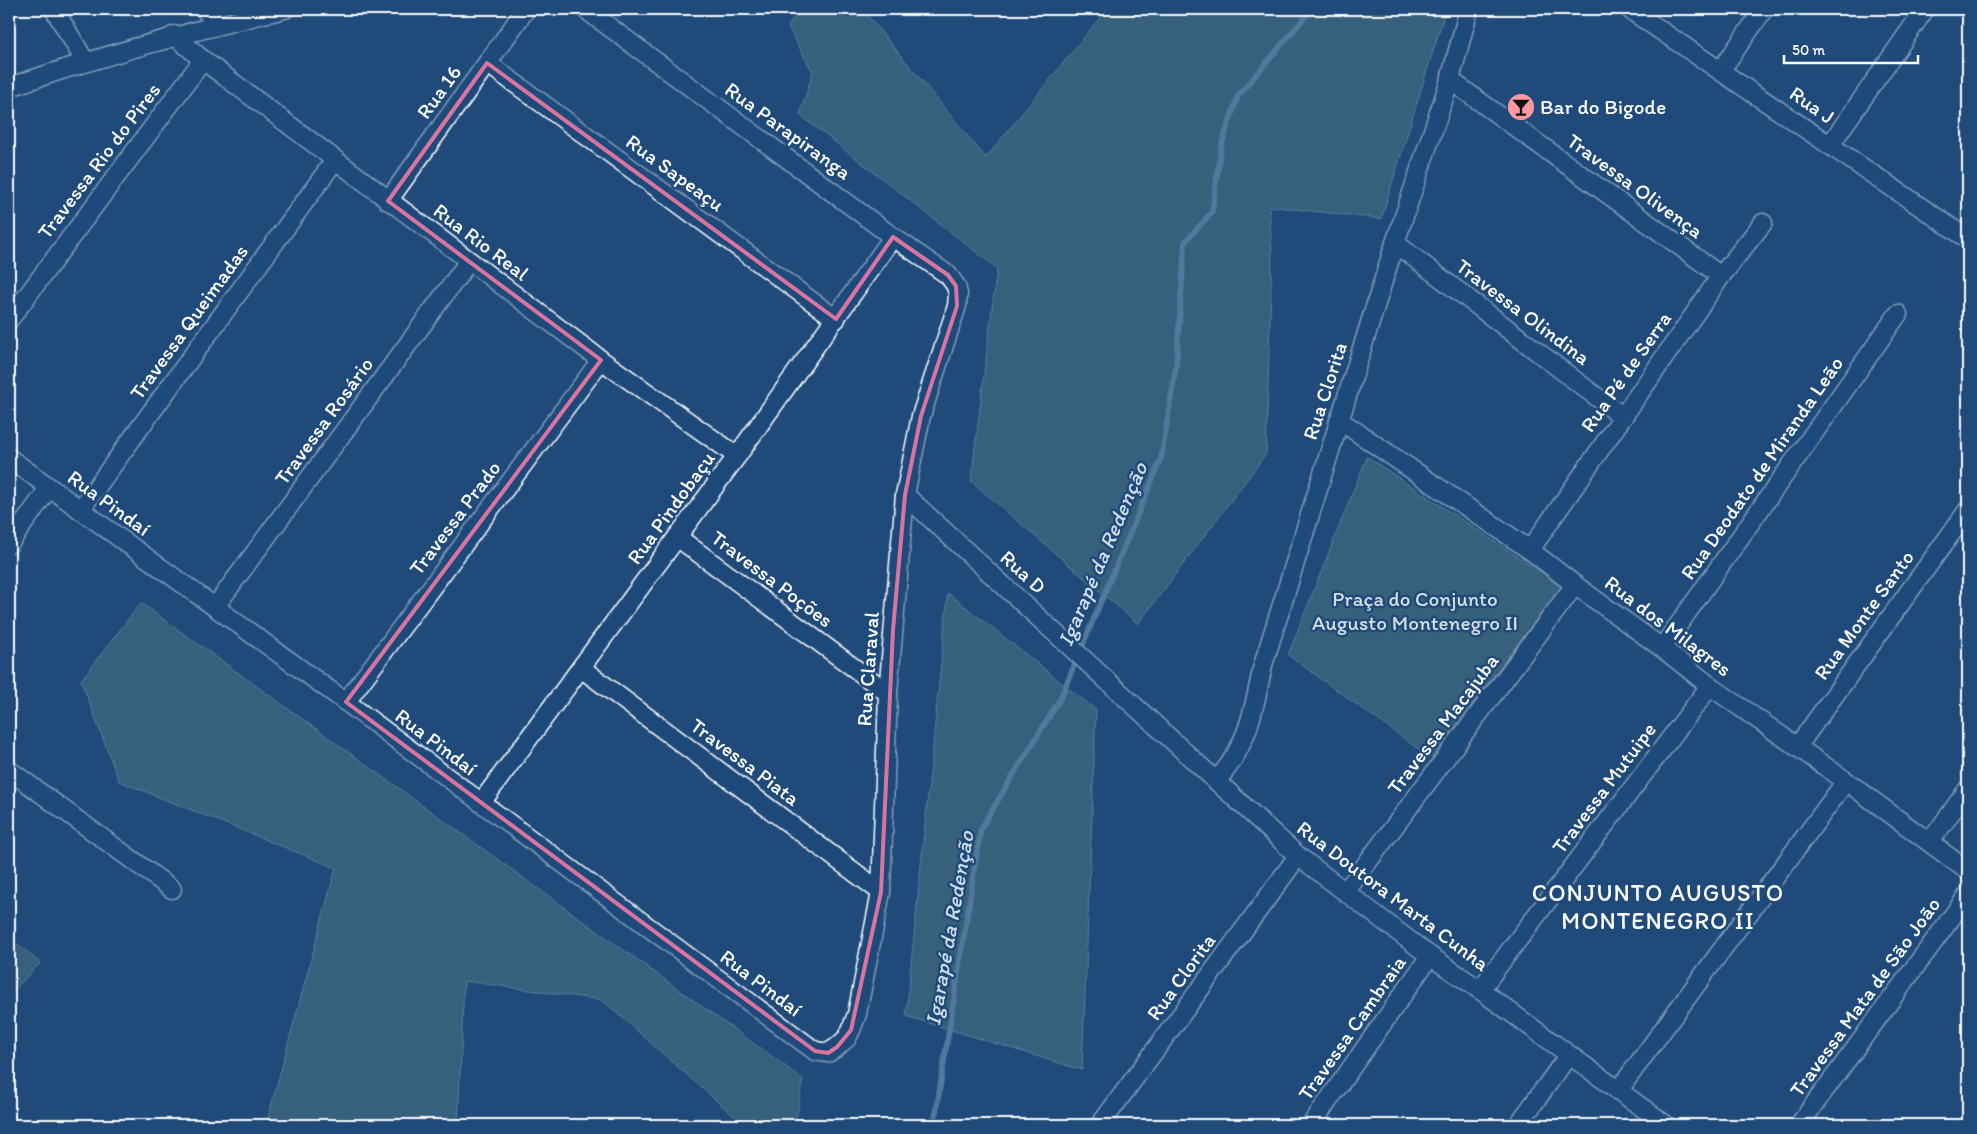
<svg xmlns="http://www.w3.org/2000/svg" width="1977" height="1134" font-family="Itim,sans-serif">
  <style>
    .green { fill: #547a80; stroke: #aabcc0 }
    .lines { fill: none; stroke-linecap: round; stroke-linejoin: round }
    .stream { stroke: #90b1c7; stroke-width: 5.5 }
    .minor-casing { stroke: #fff; stroke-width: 21 }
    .minor { stroke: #1f4a7a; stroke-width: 18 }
    .marked { fill: none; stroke: #da749d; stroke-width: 4; stroke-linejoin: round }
    .labels { text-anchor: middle; stroke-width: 5; stroke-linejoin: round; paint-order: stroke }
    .street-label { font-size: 21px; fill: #fff; stroke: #1f4a7a }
    .poi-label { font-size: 21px; fill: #fff; stroke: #1f4a7a; text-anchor: start }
    .park-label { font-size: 21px; fill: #d4dedf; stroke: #1f4a7a }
    .water-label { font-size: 22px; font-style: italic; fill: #d1dee8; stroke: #1f4a7a }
    .quarter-label { font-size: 24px; letter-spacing: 1px; fill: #fff; stroke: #1f4a7a }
  </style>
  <rect width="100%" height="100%" fill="#1f4a7a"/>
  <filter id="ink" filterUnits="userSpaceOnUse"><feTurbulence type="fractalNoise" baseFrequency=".02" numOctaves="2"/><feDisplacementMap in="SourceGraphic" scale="10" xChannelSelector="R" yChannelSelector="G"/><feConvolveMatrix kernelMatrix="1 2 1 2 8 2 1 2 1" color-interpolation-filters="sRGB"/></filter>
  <g filter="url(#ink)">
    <g class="green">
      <polygon points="799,9 862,9 986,158 1107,9 1446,9 1381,219 1269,206 1272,251 1266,454 1138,624 971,481 997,268 800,115 813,72 788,27"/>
      <polygon points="1367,457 1562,586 1431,758 1288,655"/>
      <polygon points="948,593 1096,710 1082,1070 906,1016"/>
      <polygon points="141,603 803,1079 795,1125 744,1125 602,1000 464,981 458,1125 266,1125 336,868 119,781 81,680"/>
      <polygon points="9,937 40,963 9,995"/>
    </g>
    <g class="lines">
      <polyline class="stream" points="934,1125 981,828 1060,699 1161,459 1176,367 1185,242 1212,212 1221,147 1238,96 1312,9"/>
      <defs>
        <g id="minor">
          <polyline points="54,9 85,61"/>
          <polyline points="205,9 216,25"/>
          <polyline points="1629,9 1968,239"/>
          <polyline points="203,60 601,360 737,456"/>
          <polyline points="487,63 836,319"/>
          <polyline points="1721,70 1764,9"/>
          <polyline points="1450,80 1721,276"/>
          <path d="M9,87C101,56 190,31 285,9"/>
          <polyline points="1830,145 1925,9"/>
          <polyline points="388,201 526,9"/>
          <polyline points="1395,243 1623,417"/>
          <polyline points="9,320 203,60 174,35"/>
          <polyline points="1339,420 1530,550 1575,585 1662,648 1710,686 1846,781 1968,871"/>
          <polyline points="9,458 346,702 815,1051 828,1053 837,1047 847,1038 851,1030 857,1014 881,892 888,693 905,495 921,416 957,306 958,294 956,286 948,275 893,237 585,9"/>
          <polyline points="905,495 1298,856 1430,956 1480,990 1666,1125"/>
          <polyline points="80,510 335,160"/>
          <polyline points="677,537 888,693"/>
          <polyline points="9,544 49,488"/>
          <polyline points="1530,550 1721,276 1763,223"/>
          <polyline points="215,607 469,261"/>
          <polyline points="1662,648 1898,314"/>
          <polyline points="581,668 881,892"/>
          <polyline points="346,702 601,360"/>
          <polyline points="1797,747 1968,510"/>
          <polyline points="9,770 172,889"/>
          <path d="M1216,781C1248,747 1254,709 1263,665L1395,243L1450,80L1469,9"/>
          <polyline points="481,803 737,456 893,237"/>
          <polyline points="1930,842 1968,789"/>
          <polyline points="1346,891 1575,585"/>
          <polyline points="1480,990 1710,686"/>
          <polyline points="1618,1091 1846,781"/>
          <polyline points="1100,1125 1298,856"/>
          <polyline points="1311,1125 1430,956"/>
          <polyline points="1518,1125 1568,1056"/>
          <polyline points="1799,1125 1968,895"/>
        </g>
      </defs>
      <use href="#minor" class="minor-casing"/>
      <use href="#minor" class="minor"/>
    </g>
  </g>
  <path d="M0 0H1977V1134H0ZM487,63L836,319L893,237L948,275L956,286L957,306L921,416L905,495L893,630L881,892L851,1030L837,1047L828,1053L815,1051L346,702L601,360L388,201Z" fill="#1f4a7a" fill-opacity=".55" fill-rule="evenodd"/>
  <path class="marked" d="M487,63L836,319L893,237L948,275L956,286L957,306L921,416L905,495L893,630L881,892L851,1030L837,1047L828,1053L815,1051L346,702L601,360L388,201Z"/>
  <defs>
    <symbol id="bar-disc" viewBox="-11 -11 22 22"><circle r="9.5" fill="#ff9aa2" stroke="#1f4a7a"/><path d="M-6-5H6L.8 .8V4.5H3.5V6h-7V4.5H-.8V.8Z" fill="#111"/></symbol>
  </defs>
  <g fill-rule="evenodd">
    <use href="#bar-disc" x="1505" y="91" width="32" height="32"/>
  </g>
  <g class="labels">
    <g class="street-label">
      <text transform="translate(439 92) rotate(-54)" y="7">Rua 16</text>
      <text transform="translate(1812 105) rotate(35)" y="7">Rua J</text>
      <text transform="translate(788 131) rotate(36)" y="7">Rua Parapiranga</text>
      <text transform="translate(99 161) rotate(-53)" y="7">Travessa Rio do Pires</text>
      <text transform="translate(675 173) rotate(36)" y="7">Rua Sapeaçu</text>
      <text transform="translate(1635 186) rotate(36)" y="7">Travessa Olivença</text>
      <text transform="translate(481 242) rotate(37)" y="7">Rua Rio Real</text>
      <text transform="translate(1523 312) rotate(37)" y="7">Travessa Olindina</text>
      <text transform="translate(189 322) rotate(-54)" y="7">Travessa Queimadas</text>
      <text transform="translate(1626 372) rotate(-55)" y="7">Rua Pé de Serra</text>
      <text transform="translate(1325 391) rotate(-72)" y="7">Rua Clorita</text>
      <text transform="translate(324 421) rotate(-54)" y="7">Travessa Rosário</text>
      <text transform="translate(1762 468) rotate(-55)" y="7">Rua Deodato de Miranda Leão</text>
      <text transform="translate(109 503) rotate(36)" y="7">Rua Pindaí</text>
      <text transform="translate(671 508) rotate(-54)" y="7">Rua Pindobaçu</text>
      <text transform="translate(455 518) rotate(-53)" y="7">Travessa Prado</text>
      <text transform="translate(1023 572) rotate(42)" y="7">Rua D</text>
      <text transform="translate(772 579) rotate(37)" y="7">Travessa Poções</text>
      <text transform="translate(1864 615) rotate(-54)" y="7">Rua Monte Santo</text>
      <text transform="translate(1668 626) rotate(37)" y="7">Rua dos Milagres</text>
      <text transform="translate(868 669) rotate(-86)" y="7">Rua Claraval</text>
      <text transform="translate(1443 724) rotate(-53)" y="7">Travessa Macajuba</text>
      <text transform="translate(436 742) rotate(37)" y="7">Rua Pindaí</text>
      <text transform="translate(745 762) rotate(37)" y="7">Travessa Piata</text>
      <text transform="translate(1604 788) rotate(-53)" y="7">Travessa Mutuipe</text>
      <text transform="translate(1393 896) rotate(37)" y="7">Rua Doutora Marta Cunha</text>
      <text transform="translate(1181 977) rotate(-54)" y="7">Rua Clorita</text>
      <text transform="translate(761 983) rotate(37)" y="7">Rua Pindaí</text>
      <text transform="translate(1865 997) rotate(-54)" y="7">Travessa Mata de São João</text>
      <text transform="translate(1352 1028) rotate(-55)" y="7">Travessa Cambraia</text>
    </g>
    <g class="poi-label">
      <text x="1540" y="114">Bar do Bigode</text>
    </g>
    <g class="park-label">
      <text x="1415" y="606">Praça do Conjunto<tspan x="1415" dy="24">Augusto Montenegro II</tspan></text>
    </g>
    <g class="water-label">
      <text transform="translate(1102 554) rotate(-67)" y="8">Igarapé da Redenção</text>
      <text transform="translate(949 928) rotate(-80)" y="8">Igarapé da Redenção</text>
    </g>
    <g class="quarter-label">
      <text x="1658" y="901">CONJUNTO AUGUSTO<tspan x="1658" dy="28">MONTENEGRO II</tspan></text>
    </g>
  </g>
  <rect width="1977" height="1134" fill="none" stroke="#1f4a7a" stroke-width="30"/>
  <rect x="15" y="15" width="1947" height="1104" fill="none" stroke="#fff" stroke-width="2" filter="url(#ink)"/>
  <path d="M1784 55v8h134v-8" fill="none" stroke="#ffffff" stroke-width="2.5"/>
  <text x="1792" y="55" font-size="15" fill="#ffffff" stroke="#1f4a7a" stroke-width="4" paint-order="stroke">50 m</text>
</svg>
